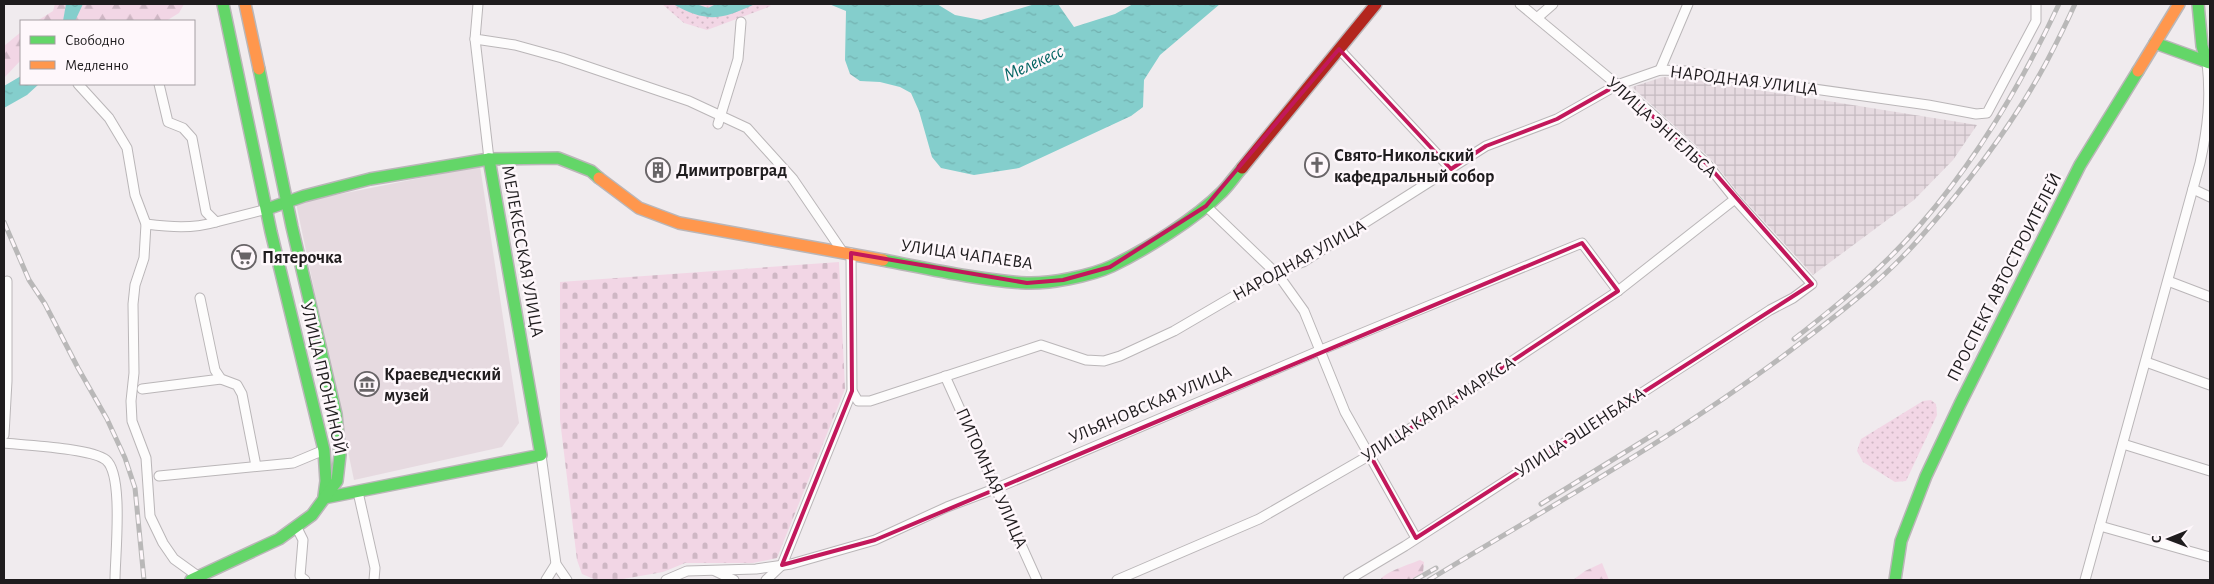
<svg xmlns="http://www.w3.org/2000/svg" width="2214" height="584" font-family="'Alegreya Sans',sans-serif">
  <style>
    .built { fill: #e6dae0 }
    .industrial { fill: url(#industrial-grid) }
    .grass { fill: url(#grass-dots) }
    .forest { fill: url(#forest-firs) }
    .cemetery { fill: url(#cemetery-stones) }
    .water { fill: url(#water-ripples) }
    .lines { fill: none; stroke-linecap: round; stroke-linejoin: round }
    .street-casing { stroke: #bab6b8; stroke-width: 11 }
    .fast-casing { stroke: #bab6b8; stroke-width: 14 }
    .slow-casing { stroke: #bab6b8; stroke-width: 14 }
    .jam-casing { stroke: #bab6b8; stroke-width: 14 }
    .street { stroke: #fdfcfc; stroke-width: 9 }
    .fast { stroke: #63d668; stroke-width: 11 }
    .slow { stroke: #ff974d; stroke-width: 11 }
    .jam { stroke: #b3261e; stroke-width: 11 }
    .rail-casing { stroke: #b9b8b8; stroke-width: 5 }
    .rail { stroke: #fef7fb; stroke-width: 3; stroke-dasharray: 9; stroke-linecap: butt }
    .marked { fill: none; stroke: #c2185b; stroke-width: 4; stroke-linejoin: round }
    .labels { text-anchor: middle; stroke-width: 5; stroke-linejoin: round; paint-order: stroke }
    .street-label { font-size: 18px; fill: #1f1c1e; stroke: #fef7fb }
    .poi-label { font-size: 18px; font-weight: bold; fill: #1f1c1e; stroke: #fef7fb; text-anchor: start }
    .water-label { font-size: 19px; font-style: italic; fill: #016361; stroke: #fef7fb }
  </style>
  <defs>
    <pattern id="industrial-grid" width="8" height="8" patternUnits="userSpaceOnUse" patternTransform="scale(1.25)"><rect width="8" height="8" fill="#e6dae0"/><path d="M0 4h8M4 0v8" fill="none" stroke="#c5bac0"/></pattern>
    <pattern id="grass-dots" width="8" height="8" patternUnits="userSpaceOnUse" patternTransform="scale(1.25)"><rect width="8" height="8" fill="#f2d6e5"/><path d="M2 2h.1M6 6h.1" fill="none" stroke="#cfb7c4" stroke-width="1.8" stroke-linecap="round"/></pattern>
    <pattern id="forest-firs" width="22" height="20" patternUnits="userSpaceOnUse" patternTransform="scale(1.25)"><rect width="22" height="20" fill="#f2d6e5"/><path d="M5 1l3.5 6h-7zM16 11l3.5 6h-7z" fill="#cfb7c4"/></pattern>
    <pattern id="cemetery-stones" width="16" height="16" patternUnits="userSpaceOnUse" patternTransform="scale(1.25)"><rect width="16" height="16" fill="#f2d6e5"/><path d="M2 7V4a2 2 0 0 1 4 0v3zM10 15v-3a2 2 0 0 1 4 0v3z" fill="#cfb7c4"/></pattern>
    <pattern id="water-ripples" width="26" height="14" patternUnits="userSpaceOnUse" patternTransform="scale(1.25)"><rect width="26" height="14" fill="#84cecc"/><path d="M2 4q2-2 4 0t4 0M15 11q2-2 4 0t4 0" fill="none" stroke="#72b0af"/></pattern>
  </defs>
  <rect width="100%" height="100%" fill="#f0ebee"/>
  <polygon class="built" points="480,166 519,423 502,447 354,480 296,203"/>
  <polygon class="industrial" points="1663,77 1684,78 1977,125 1953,160 1914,200 1813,275 1740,195 1711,159 1632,87"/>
  <g class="grass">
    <polygon points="662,4 767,4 771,6 707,30 684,23"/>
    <polygon points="1931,400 1936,404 1937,415 1906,481 1895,482 1863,462 1857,451 1861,439 1923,401"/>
  </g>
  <g class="forest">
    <polygon points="55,4 184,4 179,13 166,21 37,21 53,11"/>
    <polygon points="21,32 21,60 4,78 4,46"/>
    <path d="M1420,560L1424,562L1423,573L1410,580H1380C1385,572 1410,564 1420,560Z"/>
    <polygon points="1602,563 1609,580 1573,580 1585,571"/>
  </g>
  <polygon class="cemetery" points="839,262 845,389 777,558 753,563 685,563 663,572 617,580 596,580 582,574 577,560 560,420 560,282"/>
  <g class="water">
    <polygon points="66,4 83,4 75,21 63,21"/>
    <path d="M673,4H696L708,8L716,4H755C721,20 707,23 673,4Z"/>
    <polygon points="829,4 937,4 955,15 981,20 1035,4 1058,4 1074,27 1115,14 1133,4 1220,4 1160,55 1144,80 1143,107 1131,116 1019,168 974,175 941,168 932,157 919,111 911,93 900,87 880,82 860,81 850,74 845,60 846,11"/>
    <polygon points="21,76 21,84 39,84 27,95 4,108 4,86"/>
  </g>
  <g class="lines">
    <defs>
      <g id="street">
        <polyline points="478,4 475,39 515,45 562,58 689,101 747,128 793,179 842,251"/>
        <polyline points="1537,18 1553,4"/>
        <polyline points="475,39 489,159"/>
        <polyline points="1339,49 1451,169"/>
        <polyline points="1660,70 1688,4"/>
        <polyline points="78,84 109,118 127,148 135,195 146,224 144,258 135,285 133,304 134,373 131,401 132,421 146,458 150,516 163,543 174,559 199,577"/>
        <polyline points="159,84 168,122 183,128 192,138 206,212 216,222 267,209"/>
        <polyline points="718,124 738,59 741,22"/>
        <polyline points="2193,189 2210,197"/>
        <polyline points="1206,206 1279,276 1304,311 1345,412 1416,538"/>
        <path d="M146,224C170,227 192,229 216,222"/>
        <polyline points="2168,281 2210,297"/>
        <polyline points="200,298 215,370 221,379 237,385 242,394 256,466"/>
        <polyline points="2146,362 2210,385"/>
        <polyline points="945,376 1037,580"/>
        <polyline points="142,389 221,379"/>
        <polyline points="852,391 858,401 870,401 1041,345 1086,360 1104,361 1120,356 1174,331 1275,272 1303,262 1486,146 1557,119 1617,85 1660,70 1686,71 1928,105 1976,114 1987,113 2036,21 2036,4"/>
        <polyline points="4,435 7,381 7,281"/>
        <path d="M4,443C24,445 92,448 106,460C124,475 115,555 115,580"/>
        <polyline points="2123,444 2210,471"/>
        <polyline points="541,455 556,564 567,580"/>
        <polyline points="159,476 293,463 324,450"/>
        <polyline points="358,492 375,568 374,580"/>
        <polyline points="2100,526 2210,557"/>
        <polyline points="297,528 303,540 300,576 305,580"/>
        <polyline points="715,571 734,580"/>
        <polyline points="546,580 556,564"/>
        <polyline points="666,580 687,571 756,569 791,564 875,540 947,507 997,488 1321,350 1582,243 1618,291"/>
        <polyline points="766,580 782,565 852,391 851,253"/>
        <polyline points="1117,580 1259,519 1370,455 1618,291 1735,199"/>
        <polyline points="1348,580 1405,546 1770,310 1793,298 1812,284 1735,199 1707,164 1650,112 1520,4"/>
        <path d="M2085,580L2200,163C2208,127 2211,98 2207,62"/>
      </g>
      <g id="fast">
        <polyline points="223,4 271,232 324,450 326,481 324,496"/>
        <polyline points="2198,4 2202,46 2207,62"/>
        <polyline points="2155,43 2210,63"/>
        <polyline points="267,209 304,196 370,179 489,159 558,158 591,171 599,178"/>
        <path d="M883,260C930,269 978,280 1026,283C1049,284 1091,276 1112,266C1147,249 1195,219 1222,192C1229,185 1235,176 1242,168"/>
        <polyline points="324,498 541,455 489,159"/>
        <polyline points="191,580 279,539 312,515 337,481 340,455 336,414 292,227 259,69"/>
        <polyline points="1895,580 1901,541 1926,476 1960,404 2080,165 2138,71"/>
      </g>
      <g id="slow">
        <polyline points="245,4 259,69"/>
        <polyline points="2138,71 2179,4"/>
        <polyline points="599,178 639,208 679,223 883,260"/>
      </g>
      <polyline id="jam" points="1242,168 1376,4"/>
    </defs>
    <use href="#street" class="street-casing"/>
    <use href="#fast" class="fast-casing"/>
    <use href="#slow" class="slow-casing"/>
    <use href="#jam" class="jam-casing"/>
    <use href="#street" class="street"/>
    <use href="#fast" class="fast"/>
    <use href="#slow" class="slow"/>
    <use href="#jam" class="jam"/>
    <defs>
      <g id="rail">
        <polyline points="4,222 29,280 45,304 78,368 107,419 125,458 135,488 144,580"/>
        <path d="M1794,339C1839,304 1883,268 1920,225C1978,158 2022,83 2059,4"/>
        <polyline points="1541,504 1656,433"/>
        <polyline points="1415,580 1436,568"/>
        <path d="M1429,580C1554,504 1683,433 1799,344C1841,312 1884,279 1919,239C1966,186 2012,126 2046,63C2056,44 2066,24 2075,4"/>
      </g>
    </defs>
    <use href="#rail" class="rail-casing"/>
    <use href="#rail" class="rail"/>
  </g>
  <path class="marked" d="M1339,49L1451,169L1486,146L1557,119L1617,85L1707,164L1812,284L1416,538L1370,455L1618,291L1582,243L875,540L782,565L852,391L851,253L1027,283L1063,280L1110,267L1206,206Z"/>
  <defs>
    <symbol id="church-ring" viewBox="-11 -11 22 22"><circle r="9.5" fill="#fef7fb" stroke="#686467" stroke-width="1.5"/><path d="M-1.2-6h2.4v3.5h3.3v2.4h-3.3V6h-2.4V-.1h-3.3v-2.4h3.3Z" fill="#686467"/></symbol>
    <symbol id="building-ring" viewBox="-11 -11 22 22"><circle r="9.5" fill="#fef7fb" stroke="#686467" stroke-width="1.5"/><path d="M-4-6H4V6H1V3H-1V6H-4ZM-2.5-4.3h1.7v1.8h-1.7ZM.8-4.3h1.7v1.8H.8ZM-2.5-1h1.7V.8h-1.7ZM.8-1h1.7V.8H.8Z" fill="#686467"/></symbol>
    <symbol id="supermarket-ring" viewBox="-11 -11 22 22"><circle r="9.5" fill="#fef7fb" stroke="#686467" stroke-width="1.5"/><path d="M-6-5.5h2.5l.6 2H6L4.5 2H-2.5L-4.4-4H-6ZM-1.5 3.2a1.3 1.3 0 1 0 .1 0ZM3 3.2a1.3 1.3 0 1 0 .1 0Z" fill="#686467"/></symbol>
    <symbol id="museum-ring" viewBox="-11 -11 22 22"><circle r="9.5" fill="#fef7fb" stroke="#686467" stroke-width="1.5"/><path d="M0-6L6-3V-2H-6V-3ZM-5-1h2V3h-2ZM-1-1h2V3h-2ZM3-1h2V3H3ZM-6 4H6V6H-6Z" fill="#686467"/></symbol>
  </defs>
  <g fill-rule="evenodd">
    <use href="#church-ring" x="1303" y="151" width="28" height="28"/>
    <use href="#building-ring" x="644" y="156" width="28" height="28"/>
    <use href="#supermarket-ring" x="230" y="243" width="28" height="28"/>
    <use href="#museum-ring" x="353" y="370" width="28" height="28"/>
  </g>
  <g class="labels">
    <g class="street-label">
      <text transform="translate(1744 80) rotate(7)" y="6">НАРОДНАЯ УЛИЦА</text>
      <text transform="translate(1662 127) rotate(42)" y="6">УЛИЦА ЭНГЕЛЬСА</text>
      <text transform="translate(523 251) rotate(80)" y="6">МЕЛЕКЕССКАЯ УЛИЦА</text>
      <text transform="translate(967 254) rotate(8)" y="6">УЛИЦА ЧАПАЕВА</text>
      <text transform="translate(1299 260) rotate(-29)" y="6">НАРОДНАЯ УЛИЦА</text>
      <text transform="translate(2004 277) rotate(-63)" y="6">ПРОСПЕКТ АВТОСТРОИТЕЛЕЙ</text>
      <text transform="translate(324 378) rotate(77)" y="6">УЛИЦА ПРОНИНОЙ</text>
      <text transform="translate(1150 404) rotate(-23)" y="6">УЛЬЯНОВСКАЯ УЛИЦА</text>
      <text transform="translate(1438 409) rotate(-33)" y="6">УЛИЦА КАРЛА МАРКСА</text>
      <text transform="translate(1580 432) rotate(-33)" y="6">УЛИЦА ЭШЕНБАХА</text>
      <text transform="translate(992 478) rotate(66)" y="6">ПИТОМНАЯ УЛИЦА</text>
    </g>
    <g class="poi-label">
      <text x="1334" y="161">Свято-Никольский<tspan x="1334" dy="21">кафедральный собор</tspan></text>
      <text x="676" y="176">Димитровград</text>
      <text x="262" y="263">Пятерочка</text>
      <text x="384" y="380">Краеведческий<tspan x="384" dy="21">музей</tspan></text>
    </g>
    <g class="water-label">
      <text transform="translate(1033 62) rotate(-24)" y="7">Мелекесс</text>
    </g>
  </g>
  <rect width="2214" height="584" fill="none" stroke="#1f1c1e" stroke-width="10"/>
  <rect x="20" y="20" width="175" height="65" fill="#fef7fb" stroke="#a59fa3"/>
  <rect x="30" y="36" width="25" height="8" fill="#63d668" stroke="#a59fa3"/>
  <text x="65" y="45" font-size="15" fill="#1f1c1e">Свободно</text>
  <rect x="30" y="61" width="25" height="8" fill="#ff974d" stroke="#a59fa3"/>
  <text x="65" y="70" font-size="15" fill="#1f1c1e">Медленно</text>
  <g transform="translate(2169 539) rotate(269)" stroke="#fef7fb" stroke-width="4" paint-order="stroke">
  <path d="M0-4L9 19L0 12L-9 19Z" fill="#1f1c1e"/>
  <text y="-8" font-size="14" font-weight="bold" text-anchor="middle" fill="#1f1c1e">С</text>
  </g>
</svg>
